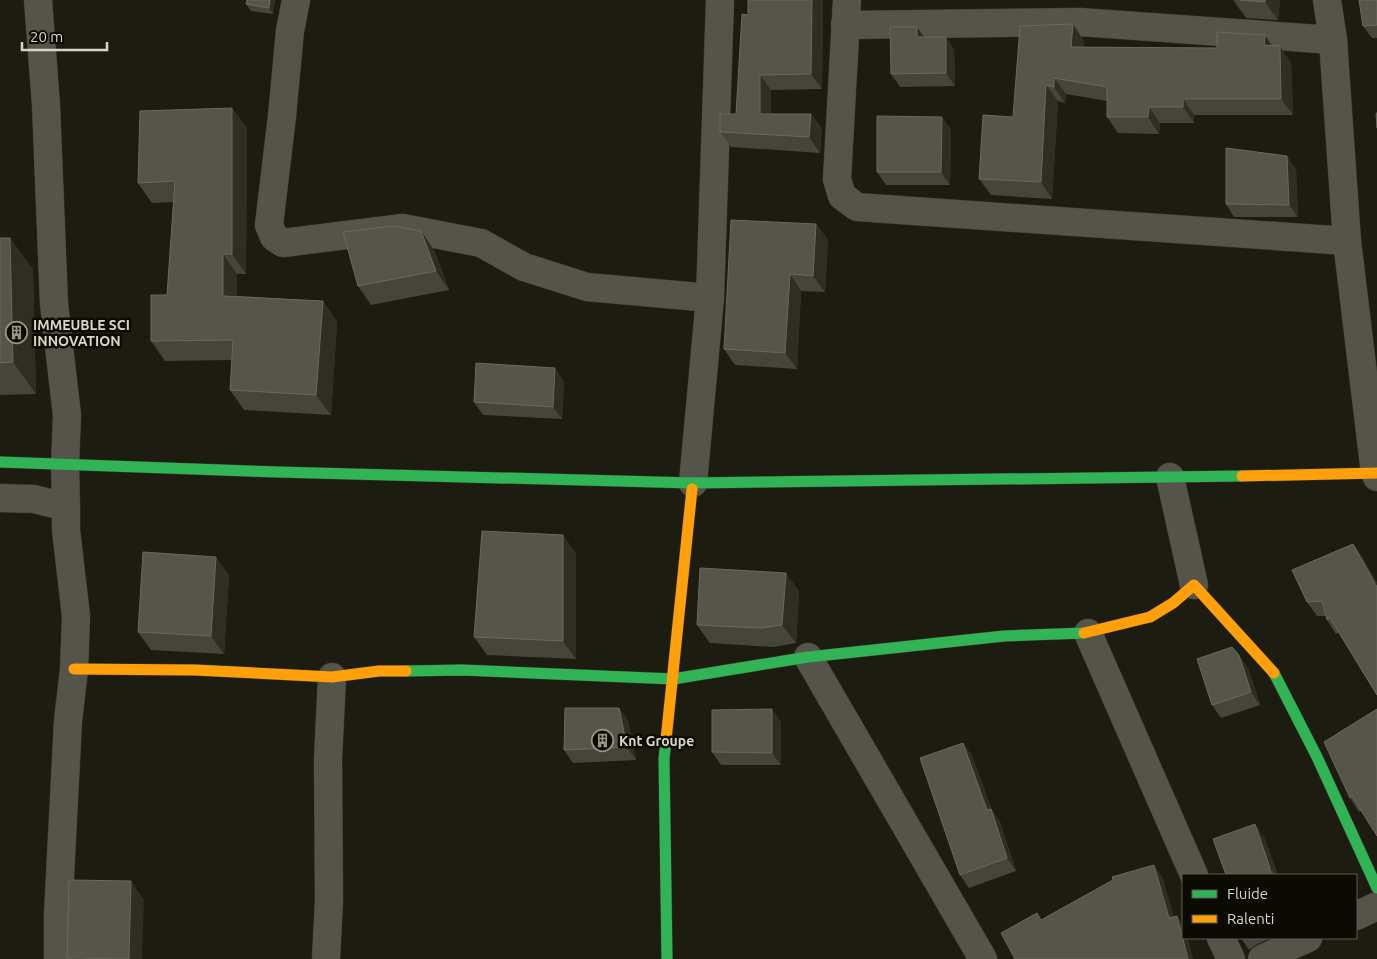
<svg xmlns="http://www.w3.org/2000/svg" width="1377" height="959" font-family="Ubuntu,sans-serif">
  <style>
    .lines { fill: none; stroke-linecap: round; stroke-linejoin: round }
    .street-casing { stroke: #39382f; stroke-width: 29 }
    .fast-casing { stroke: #39382f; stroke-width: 12 }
    .slow-casing { stroke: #39382f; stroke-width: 12 }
    .street { stroke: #55544b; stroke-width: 28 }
    .fast { stroke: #30b455; stroke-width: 11 }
    .slow { stroke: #ff9f0a; stroke-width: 11 }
    .wall { fill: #46453b }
    .shaded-wall { fill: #2f2e23 }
    .building { fill: #56554a; stroke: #6a695e }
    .labels { text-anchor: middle; stroke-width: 5; stroke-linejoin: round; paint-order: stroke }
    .poi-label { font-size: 14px; font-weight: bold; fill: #d7d6c8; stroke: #0b0b03; text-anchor: start }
  </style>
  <rect width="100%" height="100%" fill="#1d1c10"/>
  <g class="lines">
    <defs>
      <g id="street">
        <polyline points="296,0 290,31 282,116 269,225 274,237 283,243 403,228 481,243 524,267 587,287 710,298"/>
        <polyline points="847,0 837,179 842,196 857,207 1347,241"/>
        <polyline points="1327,0 1333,40 1347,241 1375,473 1377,477"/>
        <polyline points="845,25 1080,22 1333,40"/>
        <polyline points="1170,477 1194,585"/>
        <polyline points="693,483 710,298 720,0"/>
        <polyline points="0,498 34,499 66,507 65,465 67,415 54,304 46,105 38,0"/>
        <polyline points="1088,633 1194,875"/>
        <polyline points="808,657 983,959"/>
        <polyline points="1356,916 1377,906"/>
        <polyline points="1221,938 1231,959"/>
        <polyline points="58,959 58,915 68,721 74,669 76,616 66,530 66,507"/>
        <polyline points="326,959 329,900 328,759 332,677"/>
        <polyline points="1262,959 1308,938"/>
      </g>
      <g id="fast">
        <polyline points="0,462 278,472 693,483 692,489"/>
        <polyline points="693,483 1242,476"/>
        <polyline points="406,671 462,670 673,679 808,657 1004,636 1084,633"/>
        <polyline points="1274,673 1317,757 1377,888"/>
        <polyline points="666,740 664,759 667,959"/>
      </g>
      <g id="slow">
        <polyline points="1242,476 1377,473"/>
        <polyline points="1084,633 1150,617 1173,603 1194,585 1274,673"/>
        <polyline points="74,669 195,670 332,677 379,671 406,671"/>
        <polyline points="666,740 692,489"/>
      </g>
    </defs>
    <use href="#street" class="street-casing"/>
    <use href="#fast" class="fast-casing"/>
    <use href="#slow" class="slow-casing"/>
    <use href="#street" class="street"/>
    <use href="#fast" class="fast"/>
    <use href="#slow" class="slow"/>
  </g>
  <g class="wall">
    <polygon points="247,0 275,0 273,14 251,11 246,4"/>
    <polygon points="748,0 823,0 822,89 771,90 771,114 811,114 822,129 820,153 731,147 720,132 736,114 748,15"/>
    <polygon points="1233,0 1280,0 1278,20 1246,18"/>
    <polygon points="1377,0 1377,38 1372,38 1363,26"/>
    <polygon points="1073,24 1084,41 1084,47 1217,48 1272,46 1291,63 1293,115 1194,115 1194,123 1160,123 1159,134 1118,133 1107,117 1107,101 1066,94 1065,103 1058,101 1052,199 991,195 979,179 1013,117"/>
    <polygon points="917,27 924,37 954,49 955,86 900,87 891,74"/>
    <polygon points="232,108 247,128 246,274 237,274 237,296 323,301 337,322 331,415 244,410 230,390 232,360 165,361 151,341 167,295 174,202 152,203 138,183"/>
    <polygon points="951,129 950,185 886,185 877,172"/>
    <polygon points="1296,169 1298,217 1234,217 1226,204"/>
    <polygon points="816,224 828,240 825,292 801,291 797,369 735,365 724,349"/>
    <polygon points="421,231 434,250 449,290 371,305 358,286"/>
    <polygon points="0,238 10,238 33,270 36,394 0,395"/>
    <polygon points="564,381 562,419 483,415 474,402"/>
    <polygon points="563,535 576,554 576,659 487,655 474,637"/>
    <polygon points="1353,544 1363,558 1377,583 1377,695 1339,633 1336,634 1327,620 1326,616 1317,616 1307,602"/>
    <polygon points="229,575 224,654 151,650 138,632"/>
    <polygon points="799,591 796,643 774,647 710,643 697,625"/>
    <polygon points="1248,668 1260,705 1221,718 1212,705"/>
    <polygon points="619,708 628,721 636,760 573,763 564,750"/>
    <polygon points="1377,709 1361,811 1359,812 1350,798"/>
    <polygon points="781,722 781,765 721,765 712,752"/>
    <polygon points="963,743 972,756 992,810 1000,822 1016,871 969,888 960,875"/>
    <polygon points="1264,837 1278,875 1226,875"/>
    <polygon points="1241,938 1271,938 1256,945 1249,950"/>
  </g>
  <g class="shaded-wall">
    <polygon points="270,0 275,0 273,14 269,8"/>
    <polygon points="812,0 823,0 822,89 811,74"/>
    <polygon points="1265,0 1280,0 1278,20 1265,2"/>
    <polygon points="1073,24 1084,41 1083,63 1071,47"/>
    <polygon points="917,27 926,40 917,37"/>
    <polygon points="1265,35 1276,52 1264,45"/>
    <polygon points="946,37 954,49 955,86 946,73"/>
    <polygon points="1280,46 1291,63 1293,115 1281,99"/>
    <polygon points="760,75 771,90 771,129 760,114"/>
    <polygon points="1054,78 1066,94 1065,103 1054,87"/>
    <polygon points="1046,85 1058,101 1052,199 1041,182"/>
    <polygon points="1183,99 1194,115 1194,123 1183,107"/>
    <polygon points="1149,107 1160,123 1159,134 1148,117"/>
    <polygon points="232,108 247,128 246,274 232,254"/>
    <polygon points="811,114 822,129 820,153 809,137"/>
    <polygon points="942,117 951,129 950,185 941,172"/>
    <polygon points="1287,156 1296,169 1298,217 1289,205"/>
    <polygon points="816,224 828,240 825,292 813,276"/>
    <polygon points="421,231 434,250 449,290 436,271"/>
    <polygon points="10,238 33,270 36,394 13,362"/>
    <polygon points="223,254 237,274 237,316 223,296"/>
    <polygon points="790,274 801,291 797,369 785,353"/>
    <polygon points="323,301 337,322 331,415 316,395"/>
    <polygon points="555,368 564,381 562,419 553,407"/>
    <polygon points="563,535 576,554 576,659 563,641"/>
    <polygon points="1353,544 1363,558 1377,583 1377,587"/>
    <polygon points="216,557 229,575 224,654 211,636"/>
    <polygon points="786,573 799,591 796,643 782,625"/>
    <polygon points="1239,655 1248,668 1260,705 1251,692"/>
    <polygon points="619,708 628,721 636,760 627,747"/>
    <polygon points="772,709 781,722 781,765 772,753"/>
    <polygon points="963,743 972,756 992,810 1000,822 1016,871 1007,858 987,810"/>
    <polygon points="1255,824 1264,837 1278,875 1276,875 1270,868"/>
    <polygon points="1154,865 1163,878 1178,931 1169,918"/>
    <polygon points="131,881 144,900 142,959 129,959"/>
    <polygon points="1177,916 1183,925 1183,938 1188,938 1193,959 1188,959"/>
  </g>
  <g class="building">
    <polygon points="247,0 270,0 269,8 246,4"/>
    <polygon points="748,0 812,0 811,74 760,75 760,114 811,114 809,137 720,132 720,114 736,114 742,14 748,15"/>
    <polygon points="1240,0 1265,0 1265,2"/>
    <polygon points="1359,0 1377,0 1377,25 1363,26"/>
    <polygon points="1073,24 1071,47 1217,48 1217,32 1265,35 1264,45 1280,46 1281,99 1183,99 1183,107 1149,107 1148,117 1107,117 1107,87 1054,78 1054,87 1046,85 1041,182 979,179 983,115 1013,117 1020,26"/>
    <polygon points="890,27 917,27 917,37 946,37 946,73 891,74"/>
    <polygon points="232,108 232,254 223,254 223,296 323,301 316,395 230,390 233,340 151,341 151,295 167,295 175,181 138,183 140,111"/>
    <polygon points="1376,113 1377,113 1377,128"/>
    <polygon points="877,116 942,117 941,172 877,172"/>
    <polygon points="1226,148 1287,156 1289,205 1226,204"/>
    <polygon points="731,220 816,224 813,276 790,274 785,353 724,349"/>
    <polygon points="394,226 421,231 436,271 358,286 343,232"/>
    <polygon points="0,238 10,238 13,362 0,363"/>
    <polygon points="476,363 555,368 553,407 474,402"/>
    <polygon points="482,531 563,535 563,641 474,637"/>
    <polygon points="1353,544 1377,587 1377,695 1330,618 1327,620 1322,601 1307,602 1292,570"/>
    <polygon points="143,552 216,557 211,636 138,632"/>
    <polygon points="700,568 786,573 782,625 761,628 697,625"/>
    <polygon points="1232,647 1239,655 1251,692 1212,705 1197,659"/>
    <polygon points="565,708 619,708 627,747 564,750"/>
    <polygon points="772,709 772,753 712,752 712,710"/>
    <polygon points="1377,709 1377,836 1352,796 1350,798 1324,742"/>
    <polygon points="963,743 987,810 991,809 1007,858 960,875 920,758"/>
    <polygon points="1255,824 1270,868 1269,868 1271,875 1226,875 1213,839"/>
    <polygon points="1154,865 1169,918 1177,916 1188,959 1015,959 1001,933 1037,913 1041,920 1113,880 1112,877"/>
    <polygon points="69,880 131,881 129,959 67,958"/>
  </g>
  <defs>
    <symbol id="building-ring" viewBox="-11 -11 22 22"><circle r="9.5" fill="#0b0b03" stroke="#969588" stroke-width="1.5"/><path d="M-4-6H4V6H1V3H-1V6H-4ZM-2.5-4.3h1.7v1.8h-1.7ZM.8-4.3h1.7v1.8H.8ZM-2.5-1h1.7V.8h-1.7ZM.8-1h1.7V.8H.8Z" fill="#969588"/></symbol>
  </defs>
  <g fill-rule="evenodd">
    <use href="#building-ring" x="4" y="320" width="25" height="25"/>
    <use href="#building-ring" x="590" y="728" width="25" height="25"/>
  </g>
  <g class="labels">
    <g class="poi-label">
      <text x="33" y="330">IMMEUBLE SCI<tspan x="33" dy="16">INNOVATION</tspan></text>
      <text x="619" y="746">Knt Groupe</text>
    </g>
  </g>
  <rect x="1182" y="874" width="175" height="65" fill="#0b0b03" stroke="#5d5c52"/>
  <rect x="1192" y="890" width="25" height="8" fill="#30b455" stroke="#5d5c52"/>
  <text x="1227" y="899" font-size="15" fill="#d7d6c8">Fluide</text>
  <rect x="1192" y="915" width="25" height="8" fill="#ff9f0a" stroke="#5d5c52"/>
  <text x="1227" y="924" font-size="15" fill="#d7d6c8">Ralenti</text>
  <path d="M22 42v8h85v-8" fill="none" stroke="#d7d6c8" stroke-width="2.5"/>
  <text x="30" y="42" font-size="15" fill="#d7d6c8" stroke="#0b0b03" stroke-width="4" paint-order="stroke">20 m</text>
</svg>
